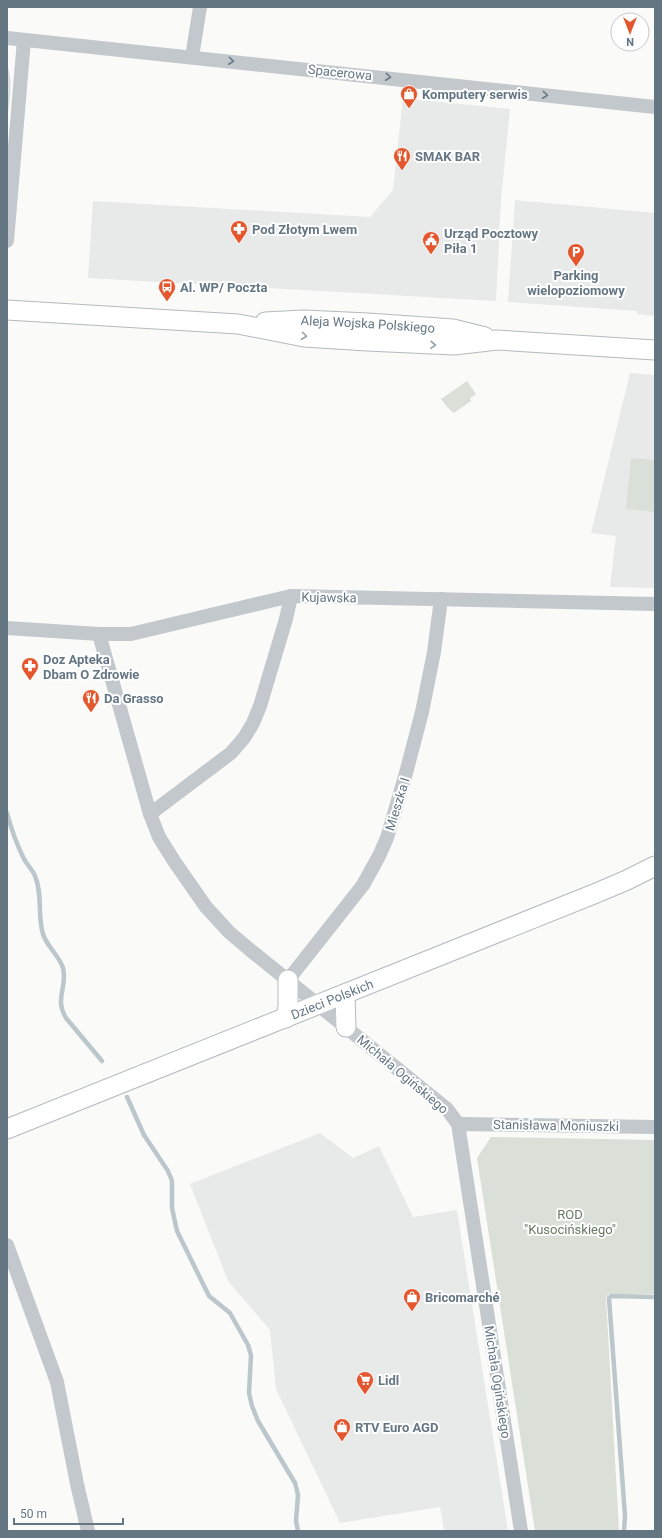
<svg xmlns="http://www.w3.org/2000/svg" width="662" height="1538" font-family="Roboto,sans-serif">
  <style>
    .built { fill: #e8e9e9 }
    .green { fill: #dadfd7 }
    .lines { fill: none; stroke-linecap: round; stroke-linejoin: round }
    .stream { stroke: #bbc7cb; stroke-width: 4.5 }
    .secondary-casing { stroke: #b3babf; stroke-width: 21 }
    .street { stroke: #c3c8cc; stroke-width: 14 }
    .secondary { stroke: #fff; stroke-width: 19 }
    .oneway { stroke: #6a7a87 }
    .oneway2 { stroke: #939fa8 }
    .labels { text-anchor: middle; stroke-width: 4; stroke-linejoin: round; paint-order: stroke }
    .street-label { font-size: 13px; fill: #657683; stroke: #fff }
    .poi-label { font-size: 13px; font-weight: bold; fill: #657683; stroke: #fff; text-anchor: start }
    .park-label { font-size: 13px; fill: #687a64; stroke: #fff }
  </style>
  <rect width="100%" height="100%" fill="#fafaf8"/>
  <g class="built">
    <polygon points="403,98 510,109 501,199 496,301 88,278 93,201 370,217 393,190"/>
    <polygon points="515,200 655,213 655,316 637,314 637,311 508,302"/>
    <polygon points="630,373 655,375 655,588 610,587 616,536 591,533"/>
    <polygon points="320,1133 353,1158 379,1146 413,1217 457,1210 508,1531 444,1531 440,1507 340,1523 276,1389 270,1330 228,1281 190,1184"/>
  </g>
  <g class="green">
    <path d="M7,66C14,78 9,106 7,120Z"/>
    <polygon points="467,381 476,394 470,398 471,401 454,413 448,408 441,399"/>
    <polygon points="631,458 655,460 655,512 626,509"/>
    <polygon points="491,1137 655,1140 655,1294 609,1294 606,1297 619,1531 535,1531 477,1158"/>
  </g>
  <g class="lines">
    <g class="stream">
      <path d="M7,813C11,828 17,845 24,859C27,865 33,870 35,876C43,894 37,915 43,934C47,947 59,955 63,968C68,987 54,998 66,1018L102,1061"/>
      <polyline points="127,1097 144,1135 168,1171 172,1181 172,1208 177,1231 209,1296 230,1313 248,1345 251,1355 249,1393 252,1406 258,1421 295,1483 298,1495 296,1521 298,1531"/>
      <polyline points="624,1531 625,1516 609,1298 611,1296 655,1297"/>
    </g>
    <defs>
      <g id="secondary">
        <polyline points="7,310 238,324 304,337 367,341 454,345 497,340 655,350"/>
        <path id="s1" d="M265,322L304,320L368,323L453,329L485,337"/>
        <polyline points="345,994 346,1027"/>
        <polyline points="286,1018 288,1006 288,980"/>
        <path id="s2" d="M7,1129L594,894L627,880L655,866"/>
      </g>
    </defs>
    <use href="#secondary" class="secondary-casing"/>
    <g class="street">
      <polyline points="7,38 655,107"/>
      <polyline points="192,57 200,7"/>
      <polyline points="7,241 24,40"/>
      <polyline points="7,628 99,634 131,634 291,596 655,604"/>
      <polyline points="99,634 150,814 159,837 174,861 206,907 229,932 249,949 447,1109 458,1124 521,1531"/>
      <polyline points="150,814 231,753 244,738 253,723 260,706 286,619 291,596"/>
      <polyline points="288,980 363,885 379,856 387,838 406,773 422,712 434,652 441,599"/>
      <polyline points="458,1124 655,1127"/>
      <polyline points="7,1245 57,1382 77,1484 88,1531"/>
    </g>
    <use href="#secondary" class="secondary"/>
  </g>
  <defs><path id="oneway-chevron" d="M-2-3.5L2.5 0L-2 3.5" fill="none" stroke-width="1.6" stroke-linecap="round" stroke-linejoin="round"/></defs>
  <g class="oneway">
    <use href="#oneway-chevron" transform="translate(231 61) rotate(6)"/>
    <use href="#oneway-chevron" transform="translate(388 77) rotate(6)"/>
    <use href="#oneway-chevron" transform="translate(545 95) rotate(6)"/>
  </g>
  <g class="oneway2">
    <use href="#oneway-chevron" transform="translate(304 336) rotate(7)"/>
    <use href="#oneway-chevron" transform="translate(433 345) rotate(3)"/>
  </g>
  <defs>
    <symbol id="shop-pin" viewBox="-11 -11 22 30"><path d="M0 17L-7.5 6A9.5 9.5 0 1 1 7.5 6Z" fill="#e4572e" stroke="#fff"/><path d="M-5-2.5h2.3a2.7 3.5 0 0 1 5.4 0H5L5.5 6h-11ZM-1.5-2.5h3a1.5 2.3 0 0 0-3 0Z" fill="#fff"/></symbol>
    <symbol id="restaurant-pin" viewBox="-11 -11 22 30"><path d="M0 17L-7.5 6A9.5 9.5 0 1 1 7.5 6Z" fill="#e4572e" stroke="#fff"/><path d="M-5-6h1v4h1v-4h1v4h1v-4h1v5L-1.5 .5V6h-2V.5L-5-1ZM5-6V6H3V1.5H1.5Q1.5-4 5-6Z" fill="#fff"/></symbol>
    <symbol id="pharmacy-pin" viewBox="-11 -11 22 30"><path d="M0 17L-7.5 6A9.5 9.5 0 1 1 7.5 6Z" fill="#e4572e" stroke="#fff"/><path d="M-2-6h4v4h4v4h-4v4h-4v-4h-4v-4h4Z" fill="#fff"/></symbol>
    <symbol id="civic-pin" viewBox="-11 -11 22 30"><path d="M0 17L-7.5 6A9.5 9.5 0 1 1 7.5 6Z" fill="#e4572e" stroke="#fff"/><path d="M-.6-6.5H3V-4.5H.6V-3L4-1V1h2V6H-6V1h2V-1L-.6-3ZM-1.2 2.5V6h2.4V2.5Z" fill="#fff"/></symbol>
    <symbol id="parking-pin" viewBox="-11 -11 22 30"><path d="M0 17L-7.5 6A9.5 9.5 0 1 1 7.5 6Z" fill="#e4572e" stroke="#fff"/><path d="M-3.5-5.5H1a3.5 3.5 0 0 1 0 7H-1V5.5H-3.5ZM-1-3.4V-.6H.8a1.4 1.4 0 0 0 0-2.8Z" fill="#fff"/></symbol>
    <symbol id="bus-pin" viewBox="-11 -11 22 30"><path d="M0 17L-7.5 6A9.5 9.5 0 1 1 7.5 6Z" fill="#e4572e" stroke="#fff"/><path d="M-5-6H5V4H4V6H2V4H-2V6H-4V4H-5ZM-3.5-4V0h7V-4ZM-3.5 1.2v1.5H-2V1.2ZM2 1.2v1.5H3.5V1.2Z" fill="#fff"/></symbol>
    <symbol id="supermarket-pin" viewBox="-11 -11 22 30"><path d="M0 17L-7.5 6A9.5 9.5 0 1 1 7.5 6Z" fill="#e4572e" stroke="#fff"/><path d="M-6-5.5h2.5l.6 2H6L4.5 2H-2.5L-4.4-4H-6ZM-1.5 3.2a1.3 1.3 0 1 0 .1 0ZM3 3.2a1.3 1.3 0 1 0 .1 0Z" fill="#fff"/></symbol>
  </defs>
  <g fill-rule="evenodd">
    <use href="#shop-pin" x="399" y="84" width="20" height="27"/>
    <use href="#restaurant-pin" x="392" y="146" width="20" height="27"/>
    <use href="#pharmacy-pin" x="229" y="219" width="20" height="27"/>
    <use href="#civic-pin" x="421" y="230" width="20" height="27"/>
    <use href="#parking-pin" x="566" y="242" width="20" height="27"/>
    <use href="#bus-pin" x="157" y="277" width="20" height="27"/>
    <use href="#pharmacy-pin" x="20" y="656" width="20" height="27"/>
    <use href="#restaurant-pin" x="81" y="688" width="20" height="27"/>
    <use href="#shop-pin" x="402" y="1287" width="20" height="27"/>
    <use href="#supermarket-pin" x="355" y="1370" width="20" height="27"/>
    <use href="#shop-pin" x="332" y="1417" width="20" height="27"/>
  </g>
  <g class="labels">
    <g class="street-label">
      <text transform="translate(340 72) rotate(6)" y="5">Spacerowa</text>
      <text dy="5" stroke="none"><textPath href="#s1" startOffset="103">Aleja Wojska Polskiego</textPath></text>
      <text transform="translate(329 597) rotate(1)" y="5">Kujawska</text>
      <text transform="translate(397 804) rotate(-73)" y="5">Mieszka I</text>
      <text dy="5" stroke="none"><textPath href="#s2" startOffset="350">Dzieci Polskich</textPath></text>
      <text transform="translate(403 1074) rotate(40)" y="5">Michała Ogińskiego</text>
      <text transform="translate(556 1125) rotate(1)" y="5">Stanisława Moniuszki</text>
      <text transform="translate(498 1382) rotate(81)" y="5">Michała Ogińskiego</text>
    </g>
    <g class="poi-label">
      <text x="422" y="99">Komputery serwis</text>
      <text x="415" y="161">SMAK BAR</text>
      <text x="252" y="234">Pod Złotym Lwem</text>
      <text x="444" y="238">Urząd Pocztowy<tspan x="444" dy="15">Piła 1</tspan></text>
      <text x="576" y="280" text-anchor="middle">Parking<tspan x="576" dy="15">wielopoziomowy</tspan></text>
      <text x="180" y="292">Al. WP/ Poczta</text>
      <text x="43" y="664">Doz Apteka<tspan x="43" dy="15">Dbam O Zdrowie</tspan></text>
      <text x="104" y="703">Da Grasso</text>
      <text x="425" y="1302">Bricomarché</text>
      <text x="378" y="1385">Lidl</text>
      <text x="355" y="1432">RTV Euro AGD</text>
    </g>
    <g class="park-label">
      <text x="570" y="1219">ROD<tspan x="570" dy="15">"Kusocińskiego"</tspan></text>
    </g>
  </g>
  <rect width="662" height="1538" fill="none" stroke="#657683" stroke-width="16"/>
  <g transform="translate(630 32) rotate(180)"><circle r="19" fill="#ffffff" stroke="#c1c8cd"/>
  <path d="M0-3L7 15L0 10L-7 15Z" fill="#e4572e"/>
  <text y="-6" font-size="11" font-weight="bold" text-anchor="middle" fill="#657683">N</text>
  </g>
  <path d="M14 1518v6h109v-6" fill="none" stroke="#657683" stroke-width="2"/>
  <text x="20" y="1518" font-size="12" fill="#657683" stroke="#ffffff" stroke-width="3" paint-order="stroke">50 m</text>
</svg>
